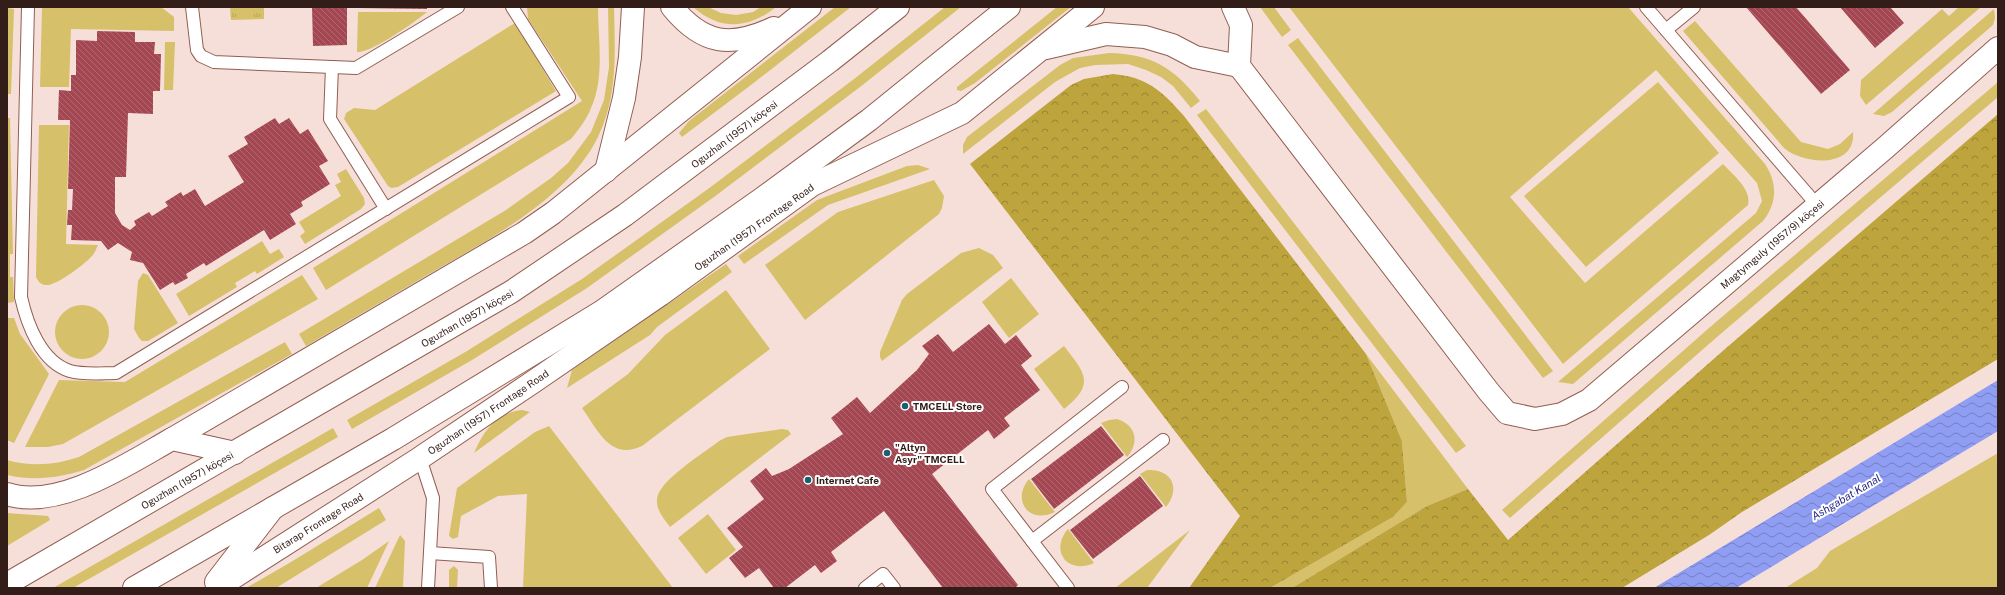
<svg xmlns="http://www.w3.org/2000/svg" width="2005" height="595" font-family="'Public Sans',sans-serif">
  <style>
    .grass { fill: #d6c06a }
    .forest { fill: url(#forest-crowns) }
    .park { fill: url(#park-tufts) }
    .water { fill: url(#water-waves) }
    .building { fill: url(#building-back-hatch) }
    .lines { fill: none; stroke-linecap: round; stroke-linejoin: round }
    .lane-casing { stroke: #915e51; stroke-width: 14 }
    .street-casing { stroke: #915e51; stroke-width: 24 }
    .secondary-casing { stroke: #915e51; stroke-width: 24 }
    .lane { stroke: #fff; stroke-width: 12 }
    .street { stroke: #fff; stroke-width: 22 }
    .secondary { stroke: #fff; stroke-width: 22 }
    .poi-dot { fill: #196171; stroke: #fff; stroke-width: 1.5 }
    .labels { text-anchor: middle; stroke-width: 4; stroke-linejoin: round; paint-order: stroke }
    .street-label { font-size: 10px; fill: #321d18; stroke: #fff }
    .poi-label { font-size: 10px; font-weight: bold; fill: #321d18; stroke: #fff; text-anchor: start }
    .water-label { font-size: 11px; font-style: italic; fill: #292888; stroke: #fff }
  </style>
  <defs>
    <pattern id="forest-crowns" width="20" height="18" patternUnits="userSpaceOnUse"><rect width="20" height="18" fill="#bda43c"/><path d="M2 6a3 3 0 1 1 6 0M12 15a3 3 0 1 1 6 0" fill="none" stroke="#9a8531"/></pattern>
    <pattern id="park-tufts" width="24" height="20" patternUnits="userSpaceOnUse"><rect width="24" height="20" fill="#d6c06a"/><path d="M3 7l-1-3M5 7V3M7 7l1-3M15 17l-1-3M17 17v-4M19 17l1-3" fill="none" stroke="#b8a55b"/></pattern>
    <pattern id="water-waves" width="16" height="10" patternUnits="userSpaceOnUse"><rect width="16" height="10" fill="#8f9df2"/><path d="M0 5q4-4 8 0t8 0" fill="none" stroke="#757fc3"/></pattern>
    <pattern id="building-back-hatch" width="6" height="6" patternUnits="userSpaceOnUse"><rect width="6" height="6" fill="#a54752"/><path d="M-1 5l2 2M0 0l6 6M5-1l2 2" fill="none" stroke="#ae6a71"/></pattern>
  </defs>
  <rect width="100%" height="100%" fill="#f7dfd9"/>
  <g class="grass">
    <polygon points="42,7 161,7 174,17 174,31 71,29 69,87 40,87"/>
    <path d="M527,7H598C598,39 605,77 591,108C587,119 579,129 571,139L326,290L313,268L582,101L528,19Z"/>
    <path d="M608,7H614C615,52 618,96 598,137C567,200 487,240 429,274C388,298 347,322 306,346L299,334L506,210L551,178L568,163L591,132L604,100L609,67Z"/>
    <path d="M693,7H708L721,13L736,15L753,12L761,7H776C749,29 720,31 693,7Z"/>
    <polygon points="835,7 851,7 751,85 682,137 679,133 689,121"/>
    <polygon points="945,7 961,7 860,87 714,197 587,288 472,360 352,429 347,420 467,351 582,279 708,189 854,79"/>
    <polygon points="1057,7 1071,7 975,83 961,91 957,90 957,87"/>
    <polygon points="1260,7 1274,7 1291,30 1282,37"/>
    <path d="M1289,7H1628L1765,164C1778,184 1777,203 1763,221L1573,384L1558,382L1756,213L1762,201L1757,183L1656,70L1510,197L1585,283L1723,164C1732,174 1752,189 1748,205L1741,211L1563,364Z"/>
    <polygon points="1959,7 1981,7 1866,105 1860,96 1861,80 1942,9 1949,16"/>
    <polygon points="7,8 14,9 11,94 7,94"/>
    <polygon points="1994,9 1995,18 1993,25 1892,112 1884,116 1873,114"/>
    <path d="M358,12H427C415,22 371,53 357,52Z"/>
    <path d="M1695,21L1801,142L1828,149L1840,144L1853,132C1856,169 1804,165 1784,148L1683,31Z"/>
    <polygon points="515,23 556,91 398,187 391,188 388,186 344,119 346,113 354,108 375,110"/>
    <polygon points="1298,38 1553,371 1543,378 1288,45"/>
    <polygon points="165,42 175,42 173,90 164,90"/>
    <path d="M1109,53C1152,54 1173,67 1200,101L1191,108L1173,86L1161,77L1146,70L1128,64L1095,65L1080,68L1055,82L963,154V145L967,137L1060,65L1073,58Z"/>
    <polygon points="1658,82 1719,153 1586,267 1524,196"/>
    <polygon points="1998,82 1998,97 1717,337 1510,518 1502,510 1709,328"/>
    <polygon points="1206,109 1466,446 1456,453 1197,115"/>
    <polygon points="7,118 10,118 13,254 10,254 10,277 13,277 14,302 7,303"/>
    <path d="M39,125H69L66,244L98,245C96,249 95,253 92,256C85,264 55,287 45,285C40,284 38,281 36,277Z"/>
    <polygon points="918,165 930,169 828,205 744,264 738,256 817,200 907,166"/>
    <polygon points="346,169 364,198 365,204 361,209 305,244 300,236 305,232 299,222 341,196 335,185 341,182 337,174"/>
    <polygon points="934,180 944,196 942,208 939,214 805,320 765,265 838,212"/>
    <polygon points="262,241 270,254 279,249 284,257 257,274 255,271 235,283 237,287 189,316 176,294"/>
    <polygon points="979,248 993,255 1003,268 882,361 880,357 880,352 902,300 907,294 961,253"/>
    <polygon points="726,264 732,272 657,327 650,335 567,388 572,370"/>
    <polygon points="143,273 148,275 178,323 148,341 142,341 139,338 134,329 138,281"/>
    <polygon points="302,275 318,299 63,444 48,447 25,447 59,380 125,382"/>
    <polygon points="1011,278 1039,314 1009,338 982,302"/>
    <path d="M726,290L770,349L642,446C610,461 598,430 582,408L628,374L665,335Z"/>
    <circle cx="82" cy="332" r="27"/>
    <polygon points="7,318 14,318 20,334 49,374 14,443 7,440"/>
    <path d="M285,342L292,354L84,470C58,478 34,481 7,475V460C32,467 55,465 79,457Z"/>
    <path d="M1064,346C1085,373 1096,384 1064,409L1034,369Z"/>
    <polygon points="1366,354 1468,489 1427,506 1292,588 1270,588 1393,517 1407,502 1402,441"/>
    <path d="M522,410L530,412L474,453C484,430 496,413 522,410Z"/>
    <path d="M1117,419C1136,425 1140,442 1127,457L1101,423L1109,420Z"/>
    <polygon points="549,426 673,588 523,588 527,494 498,496 461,516 458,537 453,539 449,536 457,488 535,432"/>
    <polygon points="333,428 338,437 73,588 53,588"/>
    <path d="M782,429L788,430L791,434L670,527C664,519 656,510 657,499C659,480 704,453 719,441L727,437Z"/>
    <polygon points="1998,453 1998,588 1785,588 1817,568 1830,551"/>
    <path d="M1147,470C1172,469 1181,488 1166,507L1140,474Z"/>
    <path d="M1029,479L1055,512C1029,525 1011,500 1029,479Z"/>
    <polygon points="379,508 386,520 276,588 246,588 291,562"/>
    <polygon points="7,513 48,516 50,520 7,546"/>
    <polygon points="708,514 736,550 706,574 678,538"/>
    <path d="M1068,529L1094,563C1068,575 1049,551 1068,529Z"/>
    <polygon points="1190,530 1147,588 1115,588"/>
    <polygon points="400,535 405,541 403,588 375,588"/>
    <polygon points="389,541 367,588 316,588 362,560"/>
    <polygon points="454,566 458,570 457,588 449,588 449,570"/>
  </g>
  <g class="forest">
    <path d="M1113,74C1147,77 1162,91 1184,116L1366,354L1402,441L1407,502L1393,517L1270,588H1189L1240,516L970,164L1071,85L1084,79Z"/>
    <polygon points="1998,114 1998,359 1742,512 1709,535 1622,588 1292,588 1427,506 1468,489 1508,540 1725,349"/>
  </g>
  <polygon class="park" points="230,7 264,7 264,19 231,20"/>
  <polygon class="water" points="1998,380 1998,431 1736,588 1654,588"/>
  <g class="building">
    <polygon points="312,7 347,7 347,45 313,46"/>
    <polygon points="358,7 427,7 427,9 358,8"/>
    <polygon points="1746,7 1796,7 1850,70 1821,94"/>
    <polygon points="1840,7 1890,7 1904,23 1875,48"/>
    <polygon points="97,31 135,32 135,42 155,42 154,54 161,54 160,91 153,91 153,114 128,113 126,177 115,177 115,213 122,225 130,230 136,225 134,221 149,212 152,216 168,206 165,202 181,192 183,196 195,189 205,206 244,182 228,156 248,144 244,137 275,118 279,124 289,118 300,134 308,129 328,161 319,166 330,184 301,202 303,206 290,214 296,224 270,240 264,230 206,266 204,263 186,274 188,278 175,285 173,282 160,290 143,263 130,260 132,252 118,243 108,250 101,241 71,240 72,225 67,225 68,210 72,210 73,189 68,189 70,120 58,120 59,90 71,91 71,75 76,75 76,40 97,41"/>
    <polygon points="989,324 1005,344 1016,335 1032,356 1021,365 1040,390 1004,418 1010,426 994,439 988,430 932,474 1018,585 1015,588 943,588 884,511 831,552 837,561 821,573 815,565 785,588 774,588 759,568 745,578 729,558 743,547 727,528 764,499 750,481 766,468 772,476 789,469 843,434 831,418 857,397 870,413 917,370 929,354 922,346 938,334 953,352"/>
    <polygon points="1101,426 1124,455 1054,509 1031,479"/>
    <polygon points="1140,476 1163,506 1093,559 1070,530"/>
  </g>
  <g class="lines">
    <defs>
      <g id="lane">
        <path d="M28,7L21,297C27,324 41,362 70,371C84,375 102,373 116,373L569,97L512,7"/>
        <polyline points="192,7 197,50 201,56 214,62 356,68 458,7"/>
        <polyline points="1646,7 1817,205"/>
        <polyline points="1666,30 1694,7"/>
        <polyline points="332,67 330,119 386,209"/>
        <polyline points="420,458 433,498 428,588"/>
        <polyline points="1032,541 1163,440"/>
        <polyline points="430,553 489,557 491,588"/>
        <polyline points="865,588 883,574 894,588"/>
        <polyline points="1068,588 992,489 1122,387"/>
      </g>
      <g id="street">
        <path d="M672,7C703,45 731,48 774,28"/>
        <polyline points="1233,7 1241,25 1239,66 1489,392 1507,413 1535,419 1562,414 1589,400 1885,148 1998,48"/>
        <polyline points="1046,48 1106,34 1145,37 1172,45 1195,57 1239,66"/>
        <polyline points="606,171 624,98 630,57 633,7"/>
        <polyline points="172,439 524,233 553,213 810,7"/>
        <path d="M7,494C59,511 129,463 172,439L235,453"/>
        <polyline points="216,582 273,508"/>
        <polyline points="217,588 420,458 533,382 660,295 812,185 962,113 1093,7"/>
      </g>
      <g id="secondary">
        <polyline points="7,584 511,292 625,215 830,61 898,7"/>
        <polyline points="134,588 393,439 601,312 760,200 869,120 1009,7"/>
      </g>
    </defs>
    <use href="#lane" class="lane-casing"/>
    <use href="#street" class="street-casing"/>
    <use href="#secondary" class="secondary-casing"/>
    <use href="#lane" class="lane"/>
    <use href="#street" class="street"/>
    <use href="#secondary" class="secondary"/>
  </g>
  <g class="poi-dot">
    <circle cx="905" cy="406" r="4"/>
    <circle cx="887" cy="453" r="4"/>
    <circle cx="808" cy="480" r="4"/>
  </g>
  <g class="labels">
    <g class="street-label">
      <text transform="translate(734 134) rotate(-37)" y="4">Oguzhan (1957) köçesi</text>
      <text transform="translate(754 227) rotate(-35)" y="4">Oguzhan (1957) Frontage Road</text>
      <text transform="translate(1772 244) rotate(-40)" y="4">Magtymguly (1957/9) köçesi</text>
      <text transform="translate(467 318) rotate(-30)" y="4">Oguzhan (1957) köçesi</text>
      <text transform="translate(488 412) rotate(-34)" y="4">Oguzhan (1957) Frontage Road</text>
      <text transform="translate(187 480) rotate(-30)" y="4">Oguzhan (1957) köçesi</text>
      <text transform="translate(318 523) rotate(-32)" y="4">Bitarap Frontage Road</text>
    </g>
    <g class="poi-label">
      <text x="913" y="410">TMCELL Store</text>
      <text x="895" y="451">"Altyn<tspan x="895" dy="12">Asyr" TMCELL</tspan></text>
      <text x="816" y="484">Internet Cafe</text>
    </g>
    <g class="water-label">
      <text transform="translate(1846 497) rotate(-31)" y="4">Ashgabat Kanal</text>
    </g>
  </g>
  <rect width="2005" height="595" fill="none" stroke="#321d18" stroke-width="16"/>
</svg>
